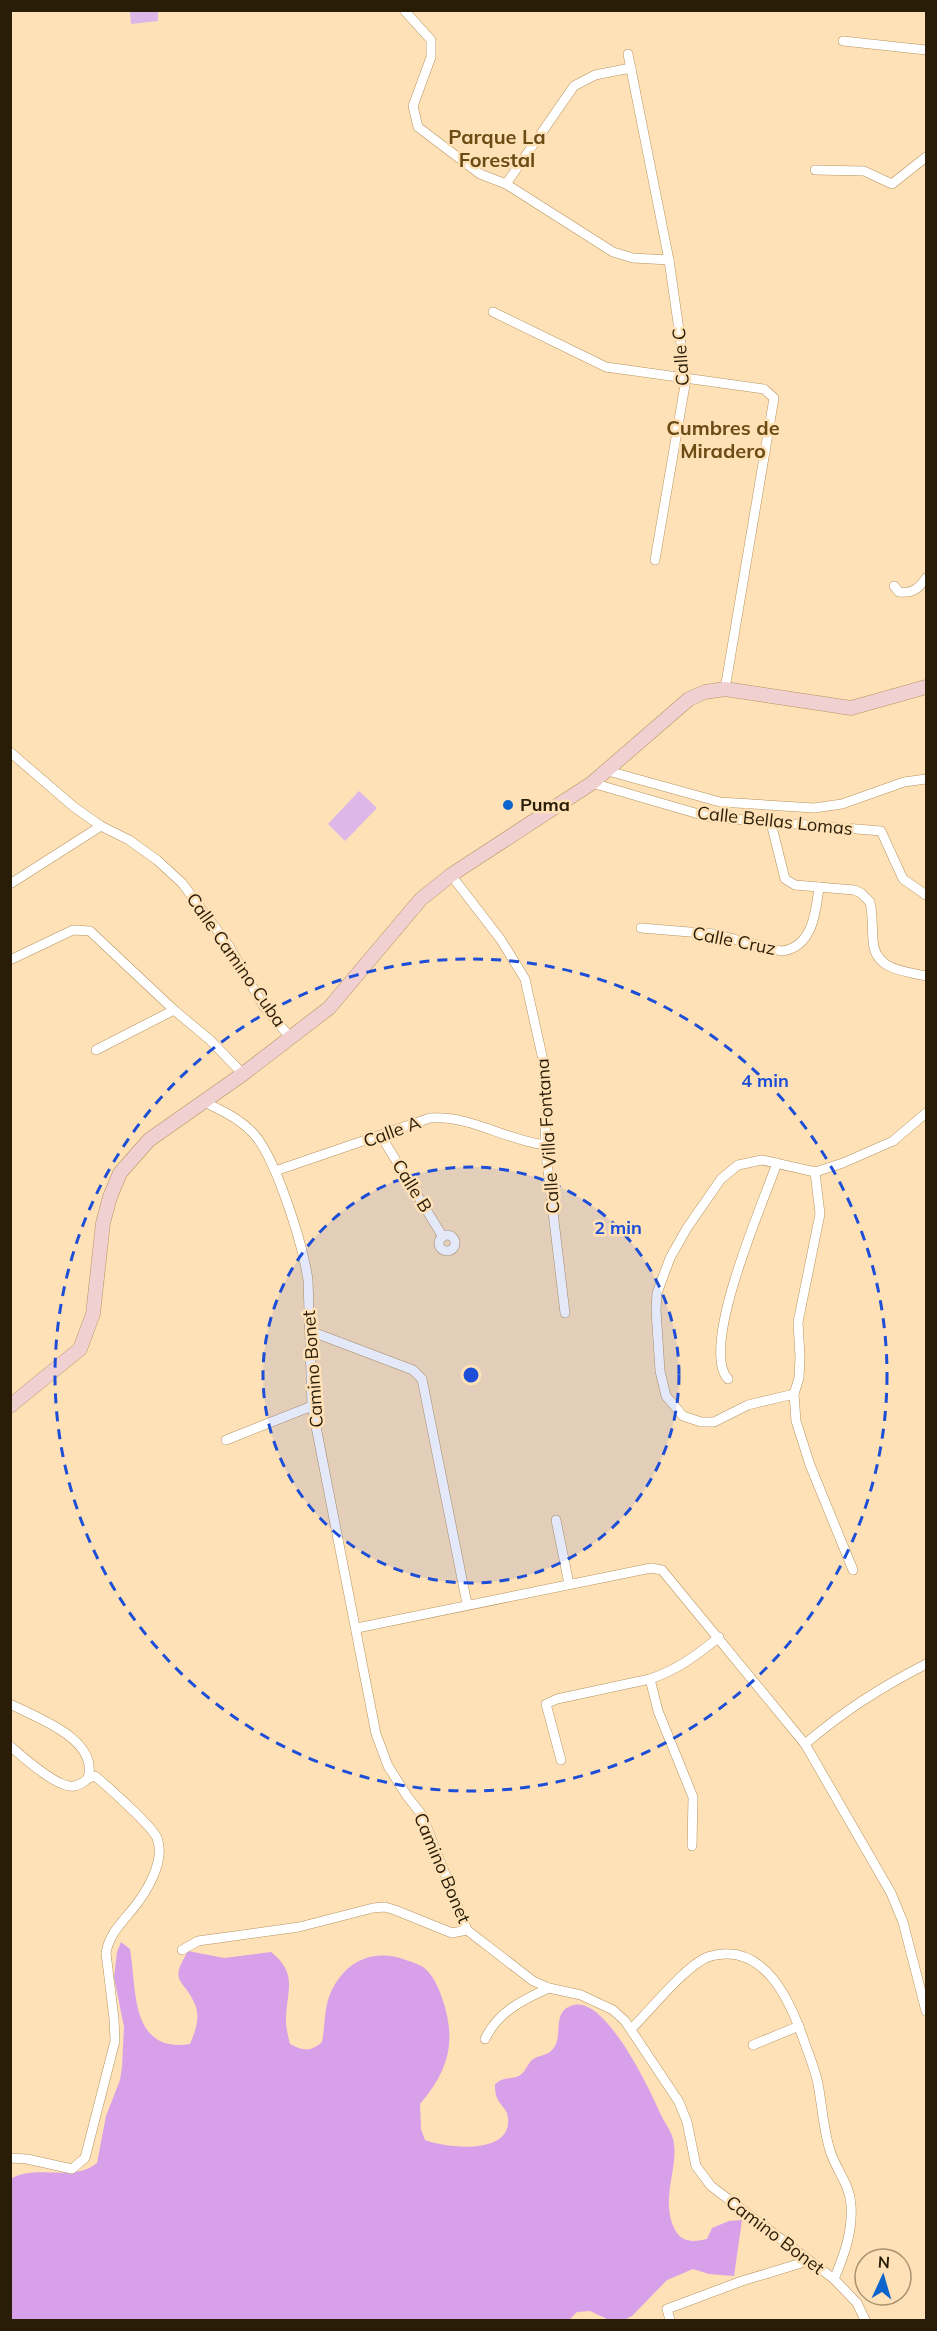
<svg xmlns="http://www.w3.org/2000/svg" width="937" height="2331" font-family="Mulish,sans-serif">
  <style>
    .green { fill: #dcb7e8 }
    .forest { fill: #d7a0e9 }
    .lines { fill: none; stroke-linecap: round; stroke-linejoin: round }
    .street-casing { stroke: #b6945f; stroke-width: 10 }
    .secondary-casing { stroke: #b6945f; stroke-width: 15 }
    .street { stroke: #fff; stroke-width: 9 }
    .secondary { stroke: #f1d0d2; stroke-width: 14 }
    .ring { fill: none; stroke: #1d4ed8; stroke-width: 3; stroke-dasharray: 10 8 }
    .poi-dot { fill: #0e64cd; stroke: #fee1b6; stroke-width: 2 }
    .labels { text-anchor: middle; stroke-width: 5; stroke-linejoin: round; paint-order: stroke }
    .street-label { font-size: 18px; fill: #2a1d07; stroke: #fee1b6 }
    .poi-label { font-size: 18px; font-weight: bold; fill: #2a1d07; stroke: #fee1b6; text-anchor: start }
    .neighbourhood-label { font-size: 20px; font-weight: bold; fill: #6b4c15; stroke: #fee1b6 }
    .centre { fill: #1d4ed8; stroke: #fee1b6; stroke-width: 3 }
    .ring-label { font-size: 18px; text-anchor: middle; font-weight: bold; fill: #1d4ed8; stroke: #fee1b6; stroke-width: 5; stroke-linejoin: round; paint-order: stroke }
  </style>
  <rect width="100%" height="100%" fill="#fee1b6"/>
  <g class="green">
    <polygon points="130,11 158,11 158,21 131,24"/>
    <polygon points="359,791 377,808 345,841 328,824"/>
  </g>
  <path class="forest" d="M121,1942L130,1949C137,1991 130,2053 190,2044C196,2030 201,2016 194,2002C182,1977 169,1983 188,1951L224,1958L271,1952C299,1974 286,1991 286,2021C286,2028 288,2036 290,2044C303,2051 311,2052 322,2042C325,2028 324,2011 329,1997C342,1963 371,1947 406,1960C411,1962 419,1964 423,1967C432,1973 439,1988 442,1998C457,2041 449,2070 420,2104L421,2129L425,2140C445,2148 512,2156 508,2118C508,2110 500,2105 497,2098C495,2094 495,2088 495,2084C503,2078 507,2079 516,2077C524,2075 526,2067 531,2061C537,2055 546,2056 551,2051C566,2038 549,2011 574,2005C607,1998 650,2090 661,2115C665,2123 671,2131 673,2139C680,2167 659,2198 675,2230C682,2243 694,2242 707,2239L712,2228L729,2221L742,2220L734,2276L709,2274L693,2269L667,2280L632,2316L624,2320H609L590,2311L577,2312L569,2320H11L10,2179C38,2163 72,2183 97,2163L106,2116L120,2080L122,2067L124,2027L114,1977L117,1952Z"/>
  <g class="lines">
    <defs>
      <g id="street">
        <polyline points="404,10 431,40 431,57 413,106 418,127 480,174 506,184 613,252 633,258 669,260"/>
        <polyline points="843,41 926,50"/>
        <polyline points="628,54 669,260 686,379 655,560"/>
        <polyline points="815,170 864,171 892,184 926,157"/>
        <polyline points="506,184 574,86 595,75 631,68"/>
        <polyline points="493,312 606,367 764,389 774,398 725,689"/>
        <path d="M894,586L899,592C913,594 919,588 926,578"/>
        <polyline points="10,752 74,807 101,826 129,840 157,860 182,883 229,946 264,1007 291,1038"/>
        <polyline points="608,771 720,802 814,808 842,804 904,782 926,779"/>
        <polyline points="592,783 709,817 881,831 903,879 926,895"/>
        <path d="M771,823L785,879L795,885L854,890L861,893L870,902C873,915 872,928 873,940C874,970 904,971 926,976"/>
        <polyline points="451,875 501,940 525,979 547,1078 545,1145 565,1313"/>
        <polyline points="10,884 101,826"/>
        <path d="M641,928L714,934L781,951C812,948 816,913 819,887"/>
        <polyline points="10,960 73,930 90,931 174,1010 96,1050"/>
        <polyline points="174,1010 210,1040 243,1074"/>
        <path d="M204,1102C221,1110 238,1118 251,1131C275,1153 303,1246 308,1280L312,1406L376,1734L388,1766L407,1796L422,1815L467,1930L533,1981L549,1988L581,1995L598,2003L613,2010L625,2021L679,2102L687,2122L696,2166L711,2186L834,2279L857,2303L865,2320"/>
        <polyline points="381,1136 443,1237"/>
        <path d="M275,1171L430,1118C471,1115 505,1140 545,1145"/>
        <polyline points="815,1172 820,1214 798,1322 800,1357 799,1378 794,1394 796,1421 810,1465 853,1570"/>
        <circle cx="447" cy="1243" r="8"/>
        <polyline points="310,1331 413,1370 422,1379 467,1604"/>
        <path d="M728,1379C699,1348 763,1203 777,1163"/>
        <polyline points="794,1394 748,1405 714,1422 701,1422 683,1416 666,1396 660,1371 656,1310 657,1293 670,1258 687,1228 721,1179 738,1165 762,1160 815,1172 843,1163 893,1141 926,1113"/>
        <polyline points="226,1440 312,1406"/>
        <polyline points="556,1520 569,1584"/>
        <polyline points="357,1628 651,1568 662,1570 805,1744 891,1893 903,1922 926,2011"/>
        <polyline points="650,1679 658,1711 693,1797 692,1846"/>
        <path d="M10,1704C37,1718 99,1739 88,1778"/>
        <path d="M805,1744C845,1710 880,1688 926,1664"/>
        <path d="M10,1746C23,1757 58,1789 74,1786C83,1785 87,1777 95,1776C107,1786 153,1827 157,1838C166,1861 146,1893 132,1910C121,1923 109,1935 106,1953L114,2019L115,2041L85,2158L72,2169L27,2159L10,2158"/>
        <path d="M561,1760L546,1704L557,1699L650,1679C677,1670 697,1655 719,1637"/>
        <polyline points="182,1950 198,1941 299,1927 373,1908 385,1907 395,1910 452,1933 467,1930"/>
        <path d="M631,2029C649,2012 689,1961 711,1956C764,1942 790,2000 804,2041C809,2055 815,2069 818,2084C822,2105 823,2126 829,2147C834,2168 850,2183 851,2205C853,2231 844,2256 834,2279"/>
        <path d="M485,2039C498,2012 522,2000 549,1988"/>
        <polyline points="753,2045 799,2026"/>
        <polyline points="670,2320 667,2309 742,2281 808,2261"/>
      </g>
      <polyline id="secondary" points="10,1406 80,1349 93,1314 103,1223 110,1197 120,1173 149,1140 243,1074 329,1008 421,899 451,875 592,783 689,699 705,692 725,689 851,708 926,687"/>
    </defs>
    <use href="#street" class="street-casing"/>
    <use href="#secondary" class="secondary-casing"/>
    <use href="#street" class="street"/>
    <use href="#secondary" class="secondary"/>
  </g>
  <circle cx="471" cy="1375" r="208" fill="#1d4ed8" fill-opacity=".12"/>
  <g class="ring">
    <circle cx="471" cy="1375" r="208"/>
    <circle cx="471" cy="1375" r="416"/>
  </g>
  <circle class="poi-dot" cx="508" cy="805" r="6"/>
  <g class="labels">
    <g class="street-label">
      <text transform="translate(681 357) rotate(-94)" y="6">Calle C</text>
      <text transform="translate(775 821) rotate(6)" y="6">Calle Bellas Lomas</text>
      <text transform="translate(734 941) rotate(11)" y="6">Calle Cruz</text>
      <text transform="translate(236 960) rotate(55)" y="6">Calle Camino Cuba</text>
      <text transform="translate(392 1132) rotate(-20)" y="6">Calle A</text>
      <text transform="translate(548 1136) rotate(-94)" y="6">Calle Villa Fontana</text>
      <text transform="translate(412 1186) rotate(58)" y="6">Calle B</text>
      <text transform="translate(313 1369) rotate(-94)" y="6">Camino Bonet</text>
      <text transform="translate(442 1868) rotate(67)" y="6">Camino Bonet</text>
      <text transform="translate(775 2235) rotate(37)" y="6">Camino Bonet</text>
    </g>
    <g class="poi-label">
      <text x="520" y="811">Puma</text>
    </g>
    <g class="neighbourhood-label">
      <text x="497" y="144">Parque La<tspan x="497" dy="23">Forestal</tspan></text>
      <text x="723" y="435">Cumbres de<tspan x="723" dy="23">Miradero</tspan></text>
    </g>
  </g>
  <circle cx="471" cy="1375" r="9" class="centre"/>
  <g class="ring-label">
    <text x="765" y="1087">4 min</text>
    <text x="618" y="1234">2 min</text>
  </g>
  <rect width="937" height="2331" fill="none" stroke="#2a1d07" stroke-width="24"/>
  <g transform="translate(883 2277) rotate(4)"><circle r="28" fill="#fee1b6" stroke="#a99370" stroke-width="1.5"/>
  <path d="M0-4.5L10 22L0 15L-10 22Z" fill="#0e64cd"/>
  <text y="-9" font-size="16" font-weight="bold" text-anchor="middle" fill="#2a1d07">N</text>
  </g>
</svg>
